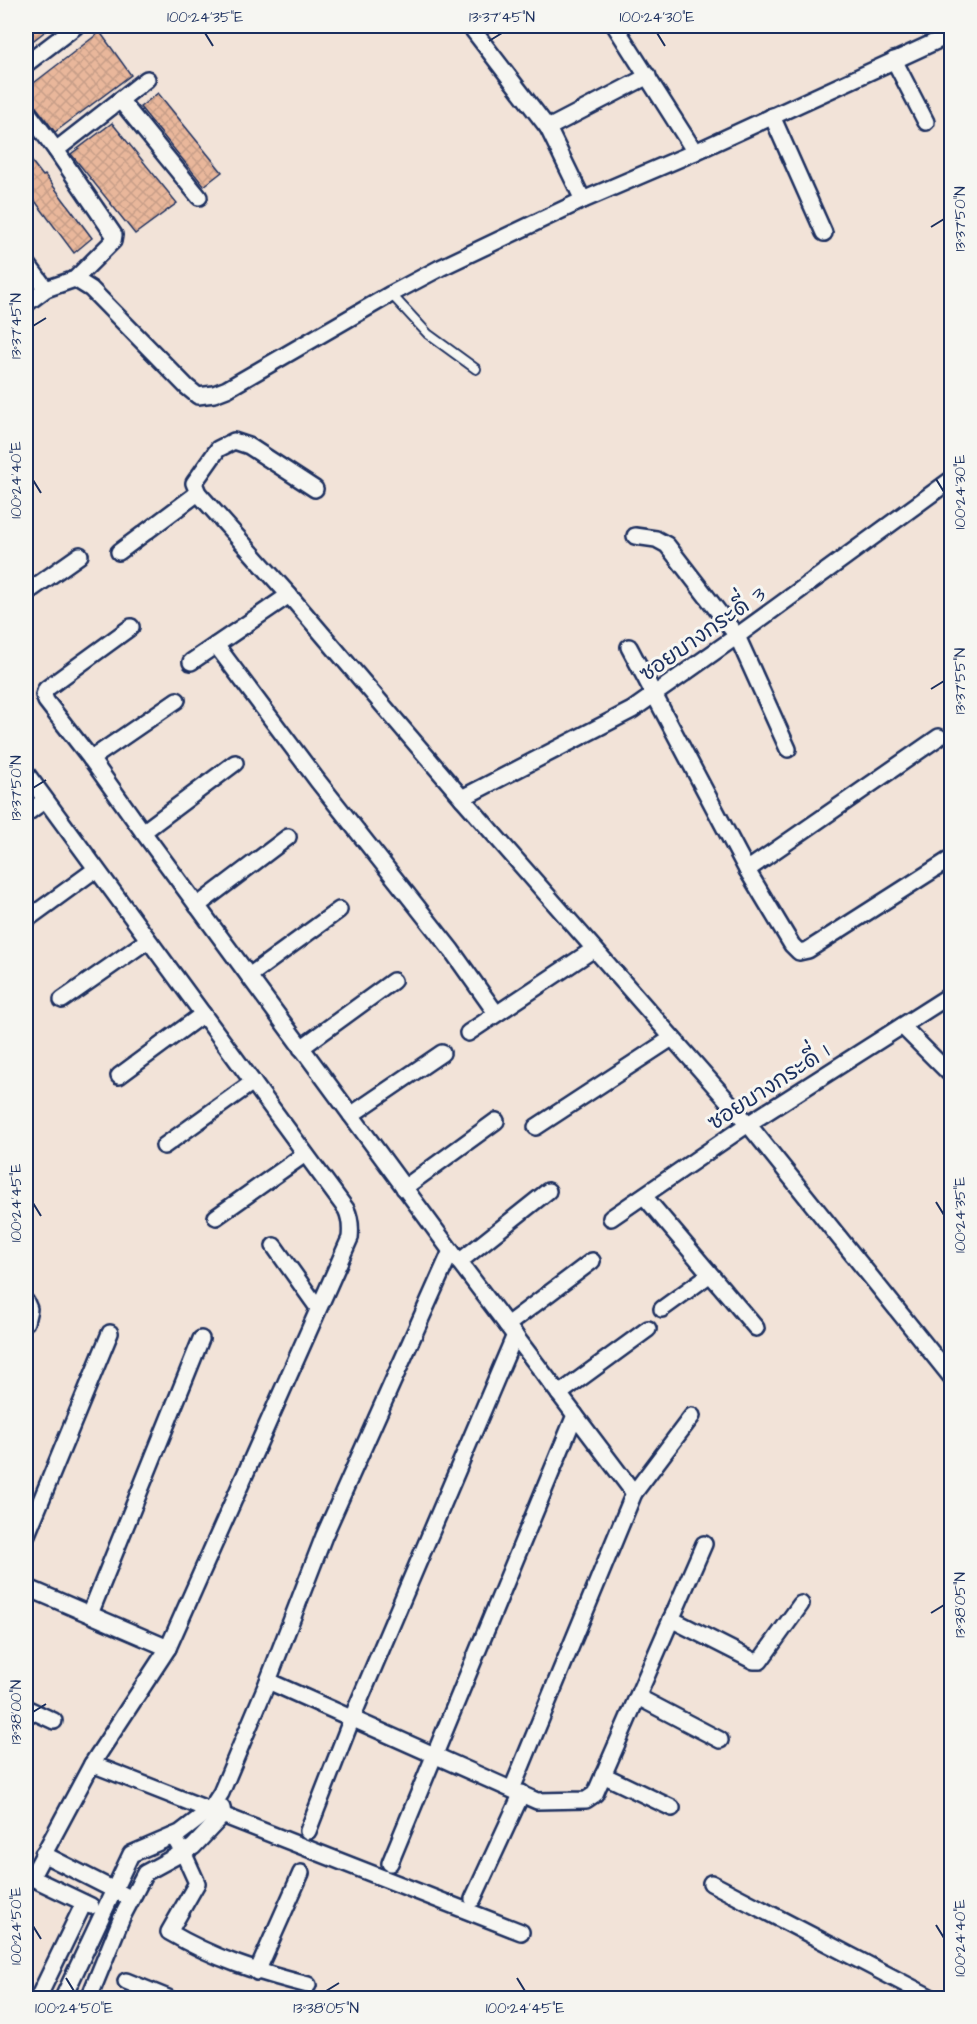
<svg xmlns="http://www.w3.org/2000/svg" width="977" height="2024" font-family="'Architects Daughter','Playpen Sans Thai',sans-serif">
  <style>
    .building { fill: url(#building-cross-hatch); stroke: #1b2f5e; stroke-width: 1.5 }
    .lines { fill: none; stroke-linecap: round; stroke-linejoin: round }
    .lane-casing { stroke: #1b2f5e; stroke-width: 12 }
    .street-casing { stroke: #1b2f5e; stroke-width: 20 }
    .lane { stroke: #f6f6f2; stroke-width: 8 }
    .street { stroke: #f6f6f2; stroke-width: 15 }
    .ticks { fill: none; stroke: #1b2f5e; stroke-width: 2 }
    .labels { text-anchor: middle; stroke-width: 6; stroke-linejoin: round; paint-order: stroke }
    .street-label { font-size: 22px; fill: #1b2f5e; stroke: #f6f6f2 }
    .neatline { fill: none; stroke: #1b2f5e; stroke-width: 2 }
    .ticks-label { font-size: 15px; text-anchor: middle; fill: #1b2f5e }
  </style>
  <defs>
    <pattern id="building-cross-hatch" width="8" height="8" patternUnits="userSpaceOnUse" patternTransform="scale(1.5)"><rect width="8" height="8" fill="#e9b79b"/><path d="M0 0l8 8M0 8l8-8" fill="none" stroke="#c79e88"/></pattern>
  </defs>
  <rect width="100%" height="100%" fill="#f2e3d8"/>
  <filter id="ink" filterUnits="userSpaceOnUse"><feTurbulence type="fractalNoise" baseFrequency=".0167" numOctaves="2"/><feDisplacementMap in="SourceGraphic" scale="12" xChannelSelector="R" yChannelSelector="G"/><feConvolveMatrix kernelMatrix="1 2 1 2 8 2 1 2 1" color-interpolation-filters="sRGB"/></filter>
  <g filter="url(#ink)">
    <g class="building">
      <polygon points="26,26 52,26 26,46"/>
      <polygon points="100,32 131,75 55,132 34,104 26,100 26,89"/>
      <polygon points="158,93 222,172 204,186 140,107"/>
      <polygon points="112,123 177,203 135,234 71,154"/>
      <polygon points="26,154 43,176 45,175 92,238 74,253 26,189"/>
    </g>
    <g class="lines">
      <defs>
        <polyline id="lane" points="391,294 428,334 476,369"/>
        <g id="street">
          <polyline points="470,26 548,128 583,200"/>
          <polyline points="615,26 695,152"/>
          <polyline points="894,60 926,122"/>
          <polyline points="26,64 76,26"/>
          <polyline points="120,100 199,197"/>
          <polyline points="26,110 56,150 114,235 113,241 75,279 46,289 26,304"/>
          <polyline points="772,116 824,233"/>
          <polyline points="548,128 648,76"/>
          <polyline points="56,150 147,79"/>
          <polyline points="26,262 46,289"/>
          <polyline points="75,279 91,289 187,387 198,396 214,394 227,389 391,294 440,268 583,200 695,152 952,34"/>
          <polyline points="315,489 249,446 234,441 218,449 194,483 198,493 289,595 462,798 748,1124 952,1378"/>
          <polyline points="635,536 656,539 667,545 737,636 788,749"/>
          <polyline points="119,552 198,493"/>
          <polyline points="26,593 80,555"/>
          <polyline points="131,627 46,689 44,695 46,701 91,759 143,832 451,1251 634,1493"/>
          <polyline points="216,645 317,780 452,951 496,1013"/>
          <polyline points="629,647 747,870 792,945 799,952 808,950 952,858"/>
          <polyline points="191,662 289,595"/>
          <polyline points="91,759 177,700"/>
          <path d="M26,773L346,1209C351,1219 351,1228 350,1238L168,1648L92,1764L31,1878"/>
          <polyline points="462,798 632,710 737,636 952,479"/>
          <polyline points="26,814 45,800"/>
          <polyline points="143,832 235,763"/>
          <polyline points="747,870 939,737"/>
          <polyline points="197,906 288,837"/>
          <polyline points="26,920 96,869"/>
          <polyline points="249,976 339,910"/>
          <polyline points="62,1000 148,940"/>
          <polyline points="902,1026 952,1076"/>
          <polyline points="468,1033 594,949"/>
          <polyline points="301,1048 393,981"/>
          <polyline points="119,1076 203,1014"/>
          <polyline points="351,1115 442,1053"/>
          <polyline points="536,1127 672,1038"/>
          <polyline points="164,1146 253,1082"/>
          <polyline points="404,1188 496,1121"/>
          <polyline points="644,1196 756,1328"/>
          <polyline points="216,1217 305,1154"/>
          <polyline points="611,1218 748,1124 952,994"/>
          <polyline points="274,1246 318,1308"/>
          <polyline points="459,1262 548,1191"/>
          <polyline points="26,1302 29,1309 26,1322"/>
          <polyline points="662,1309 709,1275"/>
          <polyline points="507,1325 592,1261"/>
          <polyline points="559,1394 648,1329"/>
          <polyline points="26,1537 110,1333"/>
          <polyline points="26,1587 168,1648"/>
          <polyline points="90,1614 201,1339"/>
          <polyline points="671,1619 754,1661 760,1661 801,1604"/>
          <polyline points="268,1681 537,1801 586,1800 595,1794 704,1544"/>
          <polyline points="638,1697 720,1740"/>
          <polyline points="26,1708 54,1721"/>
          <polyline points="92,1764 521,1932"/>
          <polyline points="603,1775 672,1808"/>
          <polyline points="512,1789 634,1493 692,1416"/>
          <polyline points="308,1831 352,1718 515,1335"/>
          <path d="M173,1836L183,1852L197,1883L169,1932C215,1959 257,1972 308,1985"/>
          <polyline points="43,1854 124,1895"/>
          <polyline points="390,1863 575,1415"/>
          <polyline points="26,1875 91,1906"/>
          <polyline points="711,1883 932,1998"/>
          <polyline points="473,1899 522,1793"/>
          <polyline points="257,1972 301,1873"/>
          <polyline points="126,1981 168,1998"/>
          <polyline points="38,1998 84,1903"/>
          <polyline points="63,1998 131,1854 180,1833 210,1810 221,1793 268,1681 324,1536 451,1251"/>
          <polyline points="89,1998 122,1917 145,1873 193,1847 223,1815 222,1808"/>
        </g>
      </defs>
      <use href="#lane" class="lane-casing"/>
      <use href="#street" class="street-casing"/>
      <use href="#lane" class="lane"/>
      <use href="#street" class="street"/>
    </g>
  </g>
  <path class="ticks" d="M205,33L213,46M657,33L665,46M489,41L502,33M931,227L944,219M33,326L46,318M936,479L944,492M33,480L41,493M931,689L944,681M33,788L46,780M936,1202L944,1215M33,1203L41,1216M931,1613L944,1605M33,1712L46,1704M936,1925L944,1938M33,1926L41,1939M66,1978L74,1991M517,1978L525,1991M326,1991L339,1983"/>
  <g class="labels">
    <g class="street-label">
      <text transform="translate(702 633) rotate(-35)" y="8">ซอยบางกระดี่ 3</text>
      <text transform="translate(768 1086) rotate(-33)" y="8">ซอยบางกระดี่ 1</text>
    </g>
  </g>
  <rect width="977" height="2024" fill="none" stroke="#f6f6f2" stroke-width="66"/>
  <rect x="33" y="33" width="911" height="1958" class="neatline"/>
  <g class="ticks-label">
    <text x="205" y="22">100°24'35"E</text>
    <text x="502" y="22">13°37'45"N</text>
    <text x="657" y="22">100°24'30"E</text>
    <text transform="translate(960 219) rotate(-90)" y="5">13°37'50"N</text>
    <text transform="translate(16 326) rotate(-90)" y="5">13°37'45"N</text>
    <text transform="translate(16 480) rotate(-90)" y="5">100°24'40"E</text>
    <text transform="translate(960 492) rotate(-90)" y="5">100°24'30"E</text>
    <text transform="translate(960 681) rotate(-90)" y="5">13°37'55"N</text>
    <text transform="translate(16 788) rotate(-90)" y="5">13°37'50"N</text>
    <text transform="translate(16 1203) rotate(-90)" y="5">100°24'45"E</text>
    <text transform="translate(960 1215) rotate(-90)" y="5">100°24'35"E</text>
    <text transform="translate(960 1605) rotate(-90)" y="5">13°38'05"N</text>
    <text transform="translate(16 1712) rotate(-90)" y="5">13°38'00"N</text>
    <text transform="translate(16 1926) rotate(-90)" y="5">100°24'50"E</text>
    <text transform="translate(960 1938) rotate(-90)" y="5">100°24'40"E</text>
    <text x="74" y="2013">100°24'50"E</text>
    <text x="326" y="2013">13°38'05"N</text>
    <text x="525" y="2013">100°24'45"E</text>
  </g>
</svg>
